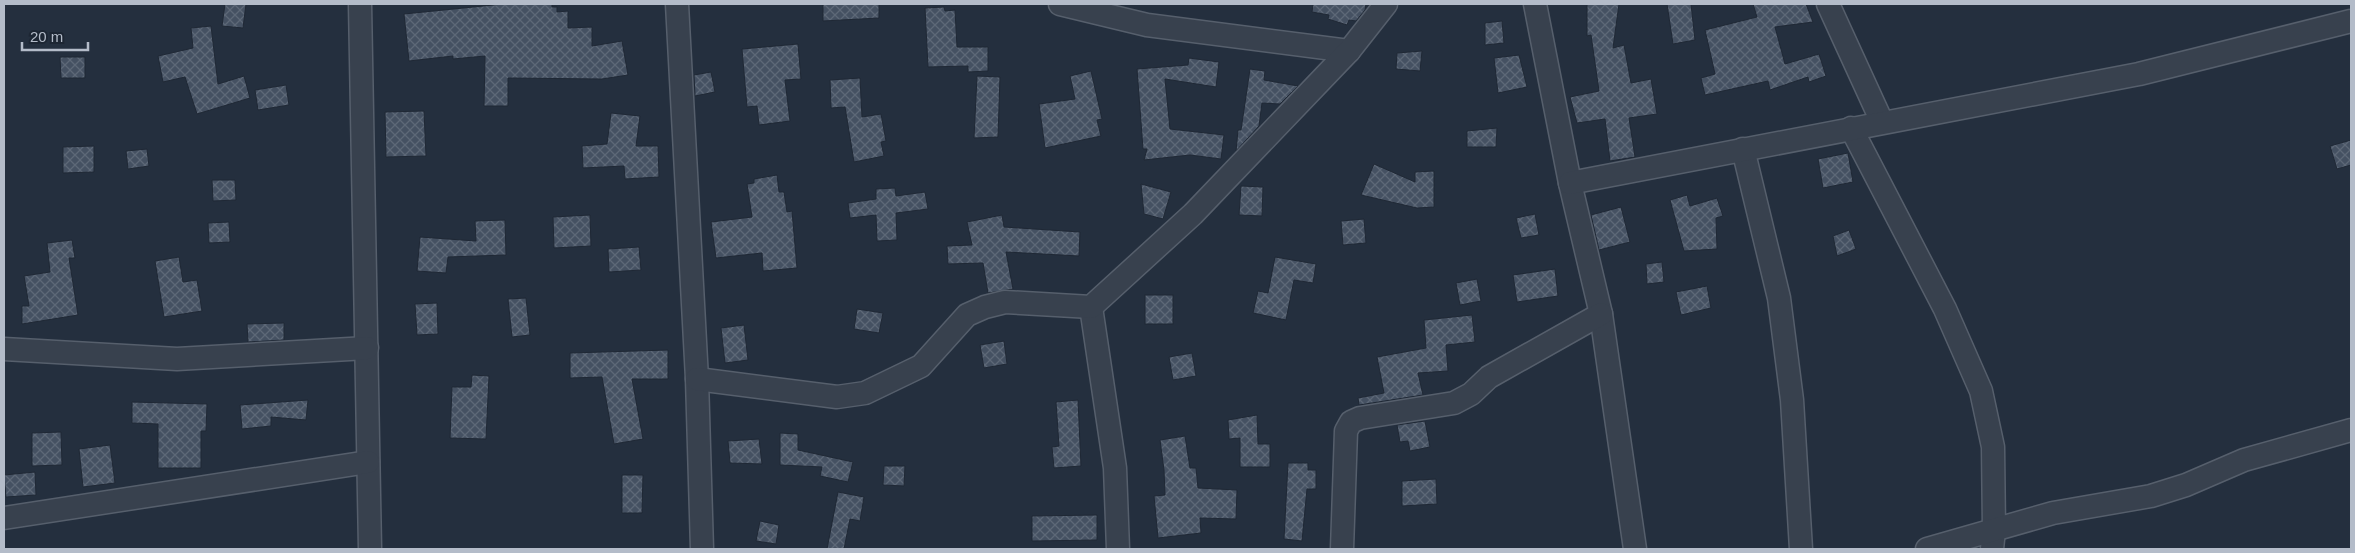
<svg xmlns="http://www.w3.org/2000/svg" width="2355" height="553" font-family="Helvetica,sans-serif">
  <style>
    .building { fill: url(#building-cross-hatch); stroke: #1f2835 }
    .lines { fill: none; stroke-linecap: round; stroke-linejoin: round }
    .minor-casing { stroke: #565f6c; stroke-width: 25 }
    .minor { stroke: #38414e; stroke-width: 22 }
  </style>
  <defs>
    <pattern id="building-cross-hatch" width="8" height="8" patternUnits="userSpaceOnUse" patternTransform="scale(1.25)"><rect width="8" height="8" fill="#455162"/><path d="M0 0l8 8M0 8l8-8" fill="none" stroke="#5d6877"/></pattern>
  </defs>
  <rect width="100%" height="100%" fill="#242f3e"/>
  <g class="building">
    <polygon points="225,4 246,4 243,28 222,26"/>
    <polygon points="503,4 552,4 552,7 557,7 557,12 568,11 568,28 592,27 592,46 622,41 628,75 602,79 508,78 508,106 484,106 485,56 453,59 453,56 409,61 404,14"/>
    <polygon points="823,4 879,4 879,18 823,21"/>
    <polygon points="1313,4 1366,4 1365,10 1356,21 1349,20 1347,25 1328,19 1329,15 1312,12"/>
    <polygon points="1587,4 1619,4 1613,48 1624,45 1631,83 1651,79 1657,114 1629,118 1635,157 1610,161 1605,119 1577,123 1570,97 1599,91 1591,35 1587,36"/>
    <polygon points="1667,4 1691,4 1695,40 1673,44"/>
    <polygon points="1753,4 1806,4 1813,22 1775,27 1785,64 1819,54 1826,76 1809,82 1808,77 1770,90 1768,81 1705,95 1701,78 1715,74 1705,30 1757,17"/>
    <polygon points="944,7 945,11 955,10 957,47 988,47 988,71 968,72 968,66 928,67 925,8"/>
    <polygon points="1502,21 1504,43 1485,45 1485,23"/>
    <polygon points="211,26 218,84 244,76 250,98 197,114 185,77 163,82 158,56 193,48 191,28"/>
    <polygon points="798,44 801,79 785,80 790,121 759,125 757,106 747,107 742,49"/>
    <polygon points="1422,51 1420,71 1396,69 1397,53"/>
    <polygon points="1519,55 1527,87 1498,93 1494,58"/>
    <polygon points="60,57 85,57 85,78 61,78"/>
    <polygon points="1189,58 1219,62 1216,87 1165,79 1170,129 1224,135 1221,159 1190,155 1144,160 1147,149 1143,149 1137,69 1188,65"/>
    <polygon points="1250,69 1265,71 1264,80 1298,86 1280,104 1262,103 1259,126 1236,151 1238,130 1241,130"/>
    <polygon points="1091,71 1102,119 1097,120 1101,136 1045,148 1039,104 1075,99 1070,76"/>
    <polygon points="711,72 715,92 695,96 694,75"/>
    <polygon points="977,76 1000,77 998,137 974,138"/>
    <polygon points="860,78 862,117 881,114 886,141 881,142 884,156 854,162 845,107 831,108 830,80"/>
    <polygon points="286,85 289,105 258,110 255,90"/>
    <polygon points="424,111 426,156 386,157 385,112"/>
    <polygon points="611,113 640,116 636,146 658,146 659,177 625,179 624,166 583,168 582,146 607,144"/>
    <polygon points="1497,128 1496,147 1467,147 1467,131"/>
    <polygon points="2351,140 2351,165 2337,169 2330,146"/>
    <polygon points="94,146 94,172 63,173 63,147"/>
    <polygon points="147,149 149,166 128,169 126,151"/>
    <polygon points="1848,153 1853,182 1823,188 1818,159"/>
    <polygon points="1374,164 1415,182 1415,172 1434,171 1434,207 1417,208 1361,195"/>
    <polygon points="777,175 779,192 784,192 787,212 792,211 797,268 763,271 762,253 716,258 711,222 752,217 747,184 754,183 754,179"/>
    <polygon points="212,180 235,180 236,200 213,201"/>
    <polygon points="1141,184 1171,192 1163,219 1144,214"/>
    <polygon points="1241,186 1263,187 1262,216 1239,215"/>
    <polygon points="895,188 896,196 925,192 928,209 896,213 897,240 877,241 876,215 850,218 848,203 876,199 876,189"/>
    <polygon points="1687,195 1690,206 1717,198 1723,216 1716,218 1717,249 1684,251 1670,200"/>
    <polygon points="1621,207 1630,242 1599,250 1591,215"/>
    <polygon points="1535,214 1539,235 1521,238 1516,218"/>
    <polygon points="590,215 591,246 554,248 553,217"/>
    <polygon points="1002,215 1004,227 1080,232 1079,256 1006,252 1013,289 988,293 983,263 948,264 947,246 972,245 967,222"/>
    <polygon points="1364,219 1366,243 1343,245 1341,221"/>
    <polygon points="505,220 506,255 448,257 446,273 417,271 420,237 476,241 475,221"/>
    <polygon points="229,222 230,242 209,243 208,223"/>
    <polygon points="1849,230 1856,249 1837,256 1833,236"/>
    <polygon points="72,240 75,258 69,258 78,315 22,324 22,306 29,306 24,276 50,272 47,243"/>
    <polygon points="639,247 641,270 609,272 608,249"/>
    <polygon points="179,257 183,282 197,280 202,311 164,317 155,261"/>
    <polygon points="1275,257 1316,264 1313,283 1294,280 1286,320 1253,313 1258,291 1268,293"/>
    <polygon points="1662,262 1664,282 1647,284 1646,264"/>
    <polygon points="1555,269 1558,296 1517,302 1513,275"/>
    <polygon points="1477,279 1481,301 1460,305 1456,283"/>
    <polygon points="1707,286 1711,308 1681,315 1676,292"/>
    <rect x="1145" y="295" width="28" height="29"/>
    <polygon points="526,298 530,335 512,337 508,299"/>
    <polygon points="437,303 438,334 417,335 415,304"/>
    <polygon points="857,309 883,313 879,333 854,329"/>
    <polygon points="1472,315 1475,342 1446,345 1448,371 1418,373 1423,395 1359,405 1358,398 1384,393 1377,357 1426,348 1424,320"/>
    <polygon points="284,323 284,340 248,342 247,324"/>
    <polygon points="744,325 748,360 725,363 721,328"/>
    <polygon points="1004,341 1007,364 984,368 980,345"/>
    <polygon points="668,350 668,379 632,379 643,439 614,444 602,377 570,378 570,353"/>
    <polygon points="1192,353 1196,376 1173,380 1169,357"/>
    <polygon points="472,375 489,376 486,439 450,438 452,387 471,387"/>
    <polygon points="308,400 306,420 271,417 271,426 242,429 240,405"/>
    <polygon points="1078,400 1081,466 1054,468 1052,447 1059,446 1056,402"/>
    <polygon points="132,402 207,404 206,431 201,431 201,468 158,468 158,424 132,423"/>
    <polygon points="1257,415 1258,444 1270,444 1270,467 1240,467 1240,438 1229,439 1228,420"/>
    <polygon points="1425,421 1430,447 1410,451 1408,441 1400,442 1397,425"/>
    <polygon points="61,432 62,465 32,466 32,433"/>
    <polygon points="780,433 798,434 798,450 853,462 848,482 820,476 822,467 780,465"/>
    <polygon points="1185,436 1190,468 1196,468 1198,488 1237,490 1236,519 1200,518 1201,533 1158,538 1154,496 1165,495 1164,470 1160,440"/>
    <polygon points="759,439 762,464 730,463 728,441"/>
    <polygon points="110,445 115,483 83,487 79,449"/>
    <polygon points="1288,463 1308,463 1308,470 1316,470 1316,489 1307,489 1302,541 1284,539"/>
    <polygon points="884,466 905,466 904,486 883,485"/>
    <polygon points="35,472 36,495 6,497 4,475"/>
    <polygon points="622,475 643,475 642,513 622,513"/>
    <polygon points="1436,479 1437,504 1402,506 1402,481"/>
    <polygon points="838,492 864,497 860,521 850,519 844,549 827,549"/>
    <polygon points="1097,515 1097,540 1032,541 1032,516"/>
    <polygon points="760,521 779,525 776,544 756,541"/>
  </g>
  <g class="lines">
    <defs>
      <g id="minor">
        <polyline points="360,4 370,549"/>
        <polyline points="677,4 697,379 702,549"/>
        <polyline points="1060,4 1147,25 1349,51"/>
        <polyline points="1535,4 1570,183 1601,314 1635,549"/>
        <polyline points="1828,4 1882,122"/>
        <polyline points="1851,128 1945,309 1981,391 1993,447 1994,530 1992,549"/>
        <polyline points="1743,149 1779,298 1792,400 1801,549"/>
        <polyline points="1570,183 2139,74 2351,21"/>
        <polyline points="1091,307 1115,468 1118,549"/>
        <polyline points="4,349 177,359 367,348"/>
        <polyline points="697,379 837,397 865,393 921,366 967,315 985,307 1005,302 1091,307 1193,214 1349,51 1386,4"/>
        <polyline points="4,518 368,462"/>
        <polyline points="1342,549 1346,431 1351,422 1360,418 1454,403 1471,394 1489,377 1601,314"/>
        <polyline points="1927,549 2053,513 2151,496 2186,485 2244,460 2351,430"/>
      </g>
    </defs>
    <use href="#minor" class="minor-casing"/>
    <use href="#minor" class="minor"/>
  </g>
  <rect width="2355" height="553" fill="none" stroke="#b4bcc9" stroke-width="10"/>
  <path d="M22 42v8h66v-8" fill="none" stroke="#b4bcc9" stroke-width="2.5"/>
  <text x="30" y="42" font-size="15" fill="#b4bcc9" stroke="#1d2633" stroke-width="4" paint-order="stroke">20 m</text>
</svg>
